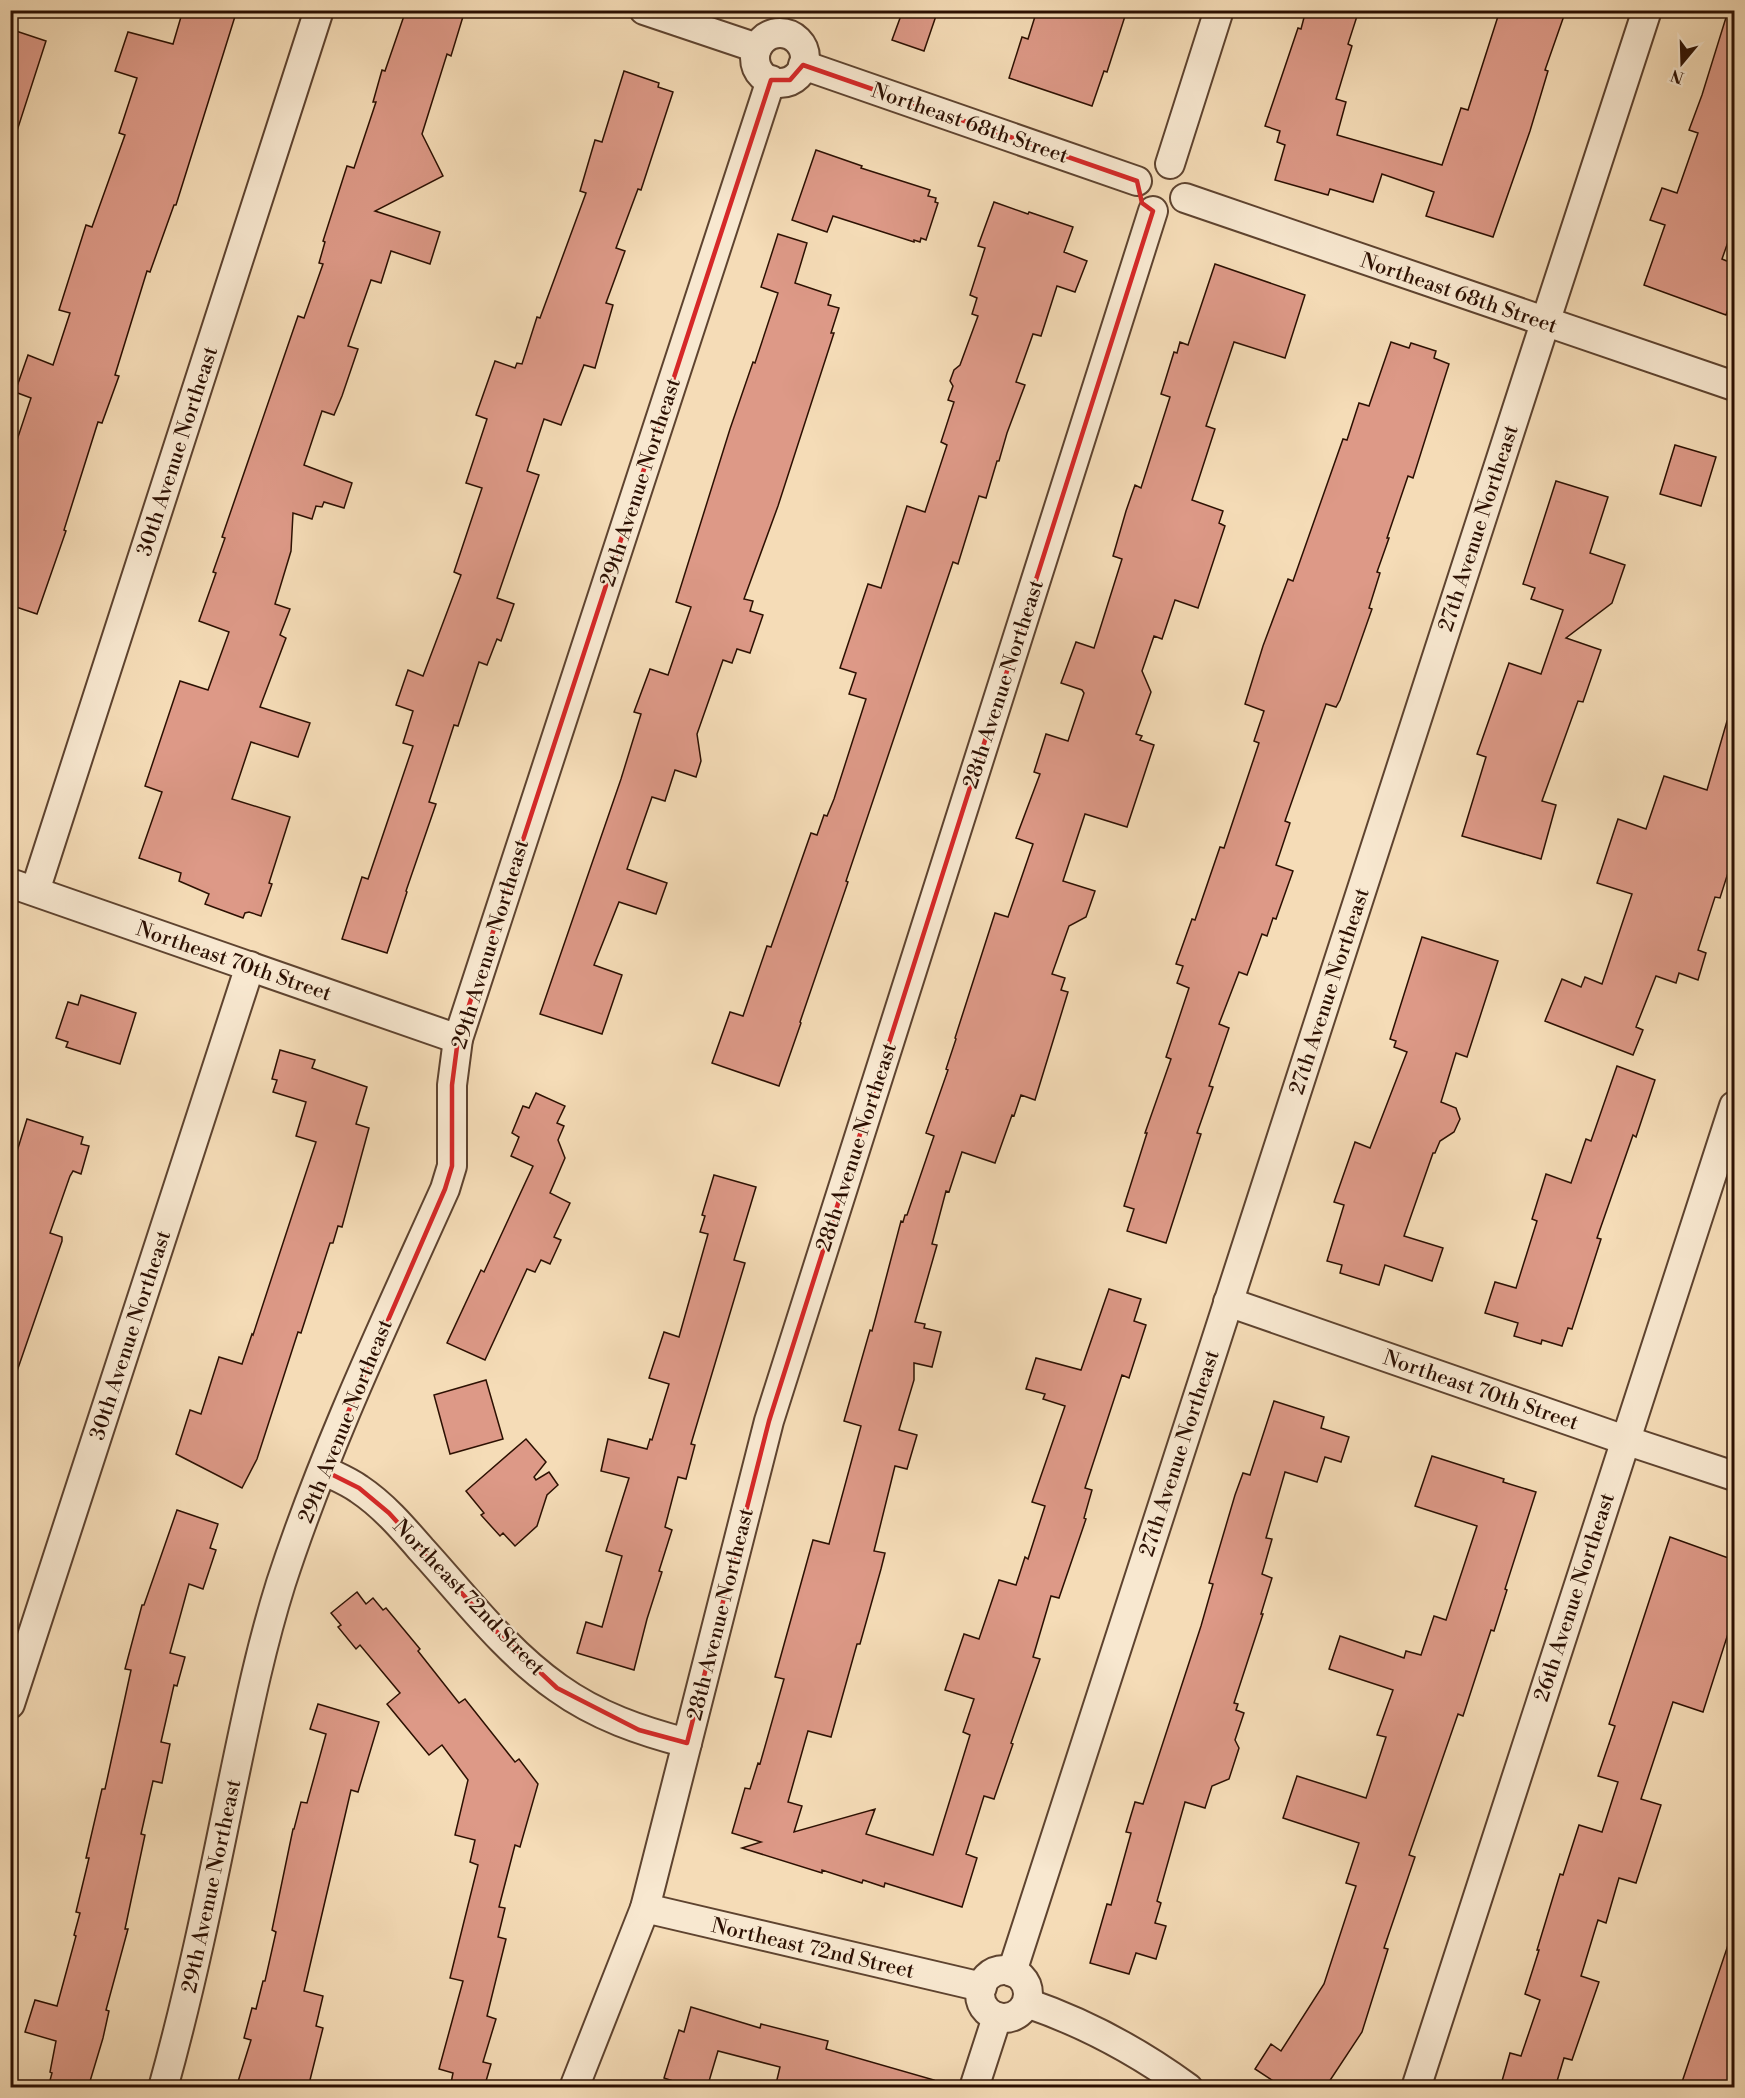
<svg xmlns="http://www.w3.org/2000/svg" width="1745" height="2098" font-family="'Libre Bodoni',serif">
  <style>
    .building { fill: #dd9987; stroke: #2c1002; stroke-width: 1.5 }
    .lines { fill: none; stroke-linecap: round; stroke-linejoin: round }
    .street-casing { stroke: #5e432f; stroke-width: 32 }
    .street { stroke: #f8e8d0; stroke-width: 28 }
    .marked { fill: none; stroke: #d62828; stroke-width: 4.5; stroke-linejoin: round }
    .labels { text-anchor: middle; stroke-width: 4.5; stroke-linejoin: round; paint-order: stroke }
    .street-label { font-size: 21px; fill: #2c1002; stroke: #f8e8d0 }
  </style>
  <rect width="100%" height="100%" fill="#f5dcb7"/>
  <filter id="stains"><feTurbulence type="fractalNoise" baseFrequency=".00333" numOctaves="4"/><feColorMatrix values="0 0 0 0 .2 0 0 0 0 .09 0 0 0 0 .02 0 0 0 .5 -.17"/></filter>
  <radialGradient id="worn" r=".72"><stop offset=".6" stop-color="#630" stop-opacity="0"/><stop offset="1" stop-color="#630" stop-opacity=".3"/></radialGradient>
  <g class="building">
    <polygon points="183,10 237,10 176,205 174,205 150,272 147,271 115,375 119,376 102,423 98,422 64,530 66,531 37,614 10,605 10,461 31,398 15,392 28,355 53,365 70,313 59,310 86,225 92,227 125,135 119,133 137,78 115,71 128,32 173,44"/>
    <polygon points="406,10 465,10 451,56 447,54 422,134 443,176 375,211 440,232 430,264 391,251 381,283 371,280 348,346 358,349 342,396 334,415 322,411 304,465 352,483 344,508 324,502 322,507 316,506 312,519 293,513 291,551 275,604 290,609 280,635 286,638 260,707 310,723 298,757 251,742 232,799 290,817 269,883 272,884 261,916 249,912 245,913 243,918 205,904 209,894 179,881 181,873 139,858 162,792 145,786 180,681 208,690 229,632 199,621 216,573 213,572 225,538 222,537 298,316 304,318 323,264 319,263 325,242 323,241 347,166 354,168 376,102 373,102 382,70 385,71"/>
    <polygon points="903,10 938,10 924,51 892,40"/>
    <polygon points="1037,10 1127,10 1107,72 1104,71 1092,106 1009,78 1022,37 1028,39"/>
    <polygon points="1306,10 1359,10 1348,44 1352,46 1336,99 1346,102 1337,135 1442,165 1461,108 1468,110 1500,10 1566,10 1545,70 1548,71 1530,131 1493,237 1426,216 1434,192 1382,174 1373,202 1330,189 1328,195 1275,180 1285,145 1277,142 1280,131 1265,126 1298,28 1301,29"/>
    <polygon points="1728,11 1734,12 1734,225 1722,259 1734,264 1734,292 1726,315 1644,285 1665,225 1650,220 1662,188 1677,193 1698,133 1689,130 1702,95"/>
    <polygon points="10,29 46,41 16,134 10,133"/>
    <polygon points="624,71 659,83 658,87 673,92 641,190 638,189 616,248 625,251 606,303 613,305 595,368 584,365 561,425 544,419 527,471 539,475 497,598 514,604 501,641 497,639 487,665 479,662 458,726 454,725 429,802 436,804 406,891 407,892 387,953 342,939 362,877 368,879 413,746 403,743 413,711 396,705 408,670 423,676 461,575 454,572 482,488 466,483 487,419 476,415 495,361 515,368 517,363 522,364 537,317 540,318 586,193 580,191 595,140 602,142"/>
    <polygon points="816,150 862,166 861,168 930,190 928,196 936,198 935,202 938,203 926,240 921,238 920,242 914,240 914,242 833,216 827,232 792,220"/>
    <polygon points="994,202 1028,214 1029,212 1073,227 1064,252 1087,261 1075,292 1057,286 1041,336 1033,334 1016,382 1025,385 1007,433 999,461 997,461 986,498 979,496 958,564 953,562 846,881 848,882 800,1022 801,1023 779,1086 712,1063 730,1012 743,1016 767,946 771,947 811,833 817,835 824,815 827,816 834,799 866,699 849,694 856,673 840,668 868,584 881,588 907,506 925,512 947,445 941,442 954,402 948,400 953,386 950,381 954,370 960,365 978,316 972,314 977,298 970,295 985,248 978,246"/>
    <polygon points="778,234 807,243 795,283 831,295 828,305 839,308 831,333 834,333 778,506 744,599 753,601 750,611 763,615 750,653 737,649 732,663 723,660 697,734 701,761 696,777 675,770 665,801 652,797 627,869 667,883 656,914 619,902 594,965 622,975 602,1034 540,1014 621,779 641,714 634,712 650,669 668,675 691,607 676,602 730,429 753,362 755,363 778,293 761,287"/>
    <polygon points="1215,264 1305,295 1285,358 1234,342 1206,426 1215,429 1192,500 1223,511 1219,523 1225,526 1198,608 1175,600 1162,639 1154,636 1142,671 1151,692 1136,734 1142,736 1140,740 1154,745 1127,827 1085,814 1063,881 1095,891 1086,917 1069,926 1052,974 1065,978 1061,990 1068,992 1035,1100 1021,1095 1014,1116 1012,1115 995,1163 962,1152 949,1192 946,1191 932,1244 937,1245 915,1322 925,1324 924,1328 941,1332 932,1367 914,1363 914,1380 899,1430 917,1435 907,1469 895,1466 874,1551 885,1553 881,1569 860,1644 857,1644 831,1737 808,1731 788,1802 802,1806 794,1832 875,1809 866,1834 933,1855 970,1735 963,1732 974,1699 945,1690 964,1634 979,1639 999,1580 1016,1585 1025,1557 1028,1559 1045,1506 1032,1502 1065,1406 1043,1399 1045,1394 1026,1389 1036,1358 1081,1370 1109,1289 1141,1299 1134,1321 1146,1325 1129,1378 1122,1375 1085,1488 1092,1490 1084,1518 1086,1519 1059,1598 1051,1596 1033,1657 1040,1659 1011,1743 1013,1744 994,1799 984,1796 966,1854 977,1858 962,1907 885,1883 884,1887 863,1880 862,1883 822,1870 822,1873 742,1848 761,1842 732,1833 745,1788 750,1789 758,1763 760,1764 784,1679 775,1677 813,1540 829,1544 861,1426 844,1421 870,1330 872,1331 876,1316 901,1221 903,1222 905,1215 907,1215 934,1136 926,1133 948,1070 946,1069 956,1039 955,1038 995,913 1008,917 1033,844 1016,838 1040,774 1034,772 1046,734 1068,741 1084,693 1082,690 1061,683 1076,642 1094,648 1122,559 1113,556 1126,511 1135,485 1141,488 1170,397 1161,394 1174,352 1177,353 1180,342 1188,345"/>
    <polygon points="1391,342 1409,348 1411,343 1436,351 1434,358 1449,364 1413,478 1408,476 1387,538 1389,538 1377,572 1380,573 1369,608 1372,609 1340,700 1336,707 1326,704 1285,821 1290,823 1276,865 1293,871 1276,919 1273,918 1267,936 1262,934 1247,975 1239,972 1219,1024 1229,1028 1209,1086 1213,1087 1197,1133 1201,1134 1166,1243 1127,1231 1134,1209 1124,1206 1147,1133 1145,1133 1171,1059 1166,1057 1189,988 1177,983 1183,966 1176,964 1192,919 1195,920 1220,847 1224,848 1259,743 1254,741 1264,711 1245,704 1263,646 1288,579 1293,581 1343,439 1347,440 1359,403 1369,406"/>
    <polygon points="1675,445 1716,457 1701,506 1660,494"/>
    <polygon points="1556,481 1608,497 1590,553 1625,565 1612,603 1566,638 1601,650 1583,702 1578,701 1542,801 1556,805 1541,859 1462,836 1486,757 1477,754 1509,663 1541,674 1563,610 1531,599 1535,588 1523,584"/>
    <polygon points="1727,721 1734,722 1734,854 1720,898 1715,897 1698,950 1706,953 1698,980 1679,973 1676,983 1656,976 1636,1027 1643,1030 1633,1055 1545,1021 1562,979 1581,987 1585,977 1602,984 1632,894 1597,883 1618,819 1646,829 1664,776 1707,790"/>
    <polygon points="1422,937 1498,961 1467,1057 1456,1053 1441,1102 1456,1108 1460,1119 1454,1132 1440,1141 1435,1153 1433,1153 1404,1236 1443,1248 1432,1281 1385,1265 1379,1285 1340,1273 1342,1265 1327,1261 1344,1205 1334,1202 1355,1142 1370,1148 1407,1052 1394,1047 1396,1041 1390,1039"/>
    <polygon points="81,995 136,1013 120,1064 66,1047 68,1042 56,1038 68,1002 78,1005"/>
    <polygon points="280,1050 315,1060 312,1068 367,1087 356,1124 369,1128 342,1227 338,1226 333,1243 330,1243 301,1333 298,1332 257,1459 242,1488 176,1454 190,1410 201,1414 219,1357 242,1364 252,1334 253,1335 316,1142 296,1136 306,1102 273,1092 277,1080 272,1079"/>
    <polygon points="1617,1066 1655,1080 1636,1137 1633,1135 1597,1238 1601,1239 1572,1329 1568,1328 1562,1346 1542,1340 1541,1344 1514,1336 1518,1323 1485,1313 1495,1282 1516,1288 1537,1221 1532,1219 1546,1174 1571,1183 1586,1139 1591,1141"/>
    <polygon points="536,1093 565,1106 557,1123 564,1126 558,1140 565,1158 550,1193 570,1203 554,1237 561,1240 550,1264 541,1260 535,1272 527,1269 485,1360 447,1343 481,1270 484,1272 533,1166 511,1156 519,1137 512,1133 523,1106 529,1108"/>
    <polygon points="27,1119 83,1137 81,1144 89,1146 81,1174 73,1171 70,1176 50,1233 62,1237 62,1241 15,1377 10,1377 10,1174"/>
    <polygon points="714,1175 756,1187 734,1260 745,1263 691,1444 695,1445 686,1479 678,1477 665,1527 672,1530 659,1571 662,1572 647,1619 634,1670 577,1653 586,1622 602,1627 622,1556 606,1551 629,1478 601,1471 608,1439 647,1449 650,1439 652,1440 669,1384 649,1378 664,1332 679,1337 708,1234 700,1232 705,1216 702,1215"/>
    <polygon points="486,1380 503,1439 450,1454 434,1395"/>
    <polygon points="1274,1401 1324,1417 1321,1428 1349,1437 1341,1462 1325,1457 1317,1482 1285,1472 1266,1538 1272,1539 1262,1574 1272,1578 1261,1614 1263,1614 1234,1703 1238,1704 1236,1710 1244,1713 1235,1740 1239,1748 1229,1779 1212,1786 1205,1808 1185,1802 1157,1901 1161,1903 1155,1923 1166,1926 1156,1959 1136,1953 1129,1974 1090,1963 1107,1904 1111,1905 1131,1833 1126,1832 1135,1802 1143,1804 1201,1626 1213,1584 1209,1583 1235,1495 1243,1473 1250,1475"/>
    <polygon points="526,1439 546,1462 534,1477 536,1480 549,1472 558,1485 547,1495 537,1526 515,1546 503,1533 500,1536 481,1515 484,1513 466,1491"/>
    <polygon points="1432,1456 1504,1479 1503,1482 1536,1492 1505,1589 1507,1590 1494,1631 1491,1630 1463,1716 1458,1714 1409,1855 1415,1857 1384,1948 1388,1949 1362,2032 1325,2088 1284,2088 1255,2069 1271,2044 1281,2051 1324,1984 1356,1886 1346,1883 1359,1843 1283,1818 1297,1776 1366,1798 1386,1737 1377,1735 1393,1690 1329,1669 1340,1636 1404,1658 1406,1651 1421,1655 1434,1616 1446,1620 1477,1526 1415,1506"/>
    <polygon points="177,1510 218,1524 210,1548 216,1550 203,1589 189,1584 170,1653 185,1657 177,1686 174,1685 161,1742 170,1744 162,1783 153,1781 141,1834 145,1835 125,1929 128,1929 106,2010 109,2011 103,2038 88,2088 48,2088 52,2073 50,2072 56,2041 25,2032 35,2000 57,2006 76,1936 74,1935 80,1913 76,1912 89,1858 86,1858 102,1789 105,1789 131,1670 125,1669 142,1605 144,1605"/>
    <polygon points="1670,1537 1734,1560 1734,1615 1703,1712 1673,1702 1641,1799 1661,1805 1636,1883 1619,1878 1606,1923 1598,1920 1581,1976 1599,1982 1572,2060 1564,2058 1555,2088 1500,2088 1510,2053 1521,2056 1540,2000 1525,1994 1539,1950 1537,1950 1560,1874 1563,1875 1579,1825 1602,1832 1618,1782 1598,1776 1615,1726 1609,1724"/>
    <polygon points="357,1592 366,1604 373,1598 383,1610 386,1608 420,1649 418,1651 459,1703 465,1699 515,1762 519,1759 538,1784 520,1847 515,1845 499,1907 505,1908 498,1937 506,1939 487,2016 496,2019 483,2062 491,2064 484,2088 468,2088 451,2083 453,2073 439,2069 463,1981 450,1978 478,1865 470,1862 475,1840 455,1835 468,1780 442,1745 429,1755 387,1704 400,1693 360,1645 356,1649 338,1627 341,1625 331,1613"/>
    <polygon points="318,1704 379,1722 358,1792 351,1790 304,1991 323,1996 316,2026 323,2028 308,2088 236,2088 251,2040 244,2038 252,2008 256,2009 263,1981 265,1981 276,1932 272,1930 293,1829 294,1829 301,1802 307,1803 326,1734 310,1729"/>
    <polygon points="1729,1942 1734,1943 1734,2088 1680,2088"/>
    <polygon points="691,2007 760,2028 761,2024 828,2041 826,2049 934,2080 933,2088 775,2088 780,2067 718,2051 707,2088 675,2088 676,2082 664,2078 679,2030 684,2032"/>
  </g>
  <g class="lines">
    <defs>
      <g id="street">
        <polyline points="644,10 757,48"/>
        <circle cx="780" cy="58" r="25"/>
        <polyline points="803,65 1137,181"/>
        <polyline points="1170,164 1219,10"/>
        <polyline points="1185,198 1734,386"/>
        <polyline points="10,883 458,1039"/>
        <polyline points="35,891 319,10"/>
        <polyline points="1228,1302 1625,1440 1734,1476"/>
        <path d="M323,1470C335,1476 348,1481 359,1489C383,1505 402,1527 421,1549C464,1596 505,1651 558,1688C597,1716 641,1731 687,1743"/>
        <polyline points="10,1704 250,966"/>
        <polyline points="645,1908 982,1987"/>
        <circle cx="1004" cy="1994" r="24"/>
        <polyline points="1012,1972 1529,372 1647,10"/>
        <path d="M1027,2003C1085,2023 1139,2052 1188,2088"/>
        <path d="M163,2088C190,1991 210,1894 230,1796C245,1725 259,1653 281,1583C325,1448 387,1318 445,1189L452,1166V1085L458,1039L771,80"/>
        <polyline points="574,2088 645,1908 769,1421 1153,211"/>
        <polyline points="974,2088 997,2017"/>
        <polyline points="1416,2088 1734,1106"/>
      </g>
    </defs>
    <use href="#street" class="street-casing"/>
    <use href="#street" class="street"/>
  </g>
  <path class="marked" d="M803,65L1137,181L1142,203L1153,211L769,1421L687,1743L639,1730L557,1688L497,1632L389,1513L359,1488L323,1470L445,1189L452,1166V1085L458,1039L771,80H790Z"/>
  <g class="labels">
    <g class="street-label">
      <text transform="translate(970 123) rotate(19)" y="7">Northeast 68th Street</text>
      <text transform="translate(1459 293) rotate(19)" y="7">Northeast 68th Street</text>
      <text transform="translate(177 451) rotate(-72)" y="7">30th Avenue Northeast</text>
      <text transform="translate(640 482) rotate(-72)" y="7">29th Avenue Northeast</text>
      <text transform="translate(1478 528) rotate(-72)" y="7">27th Avenue Northeast</text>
      <text transform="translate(1003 684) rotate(-72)" y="7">28th Avenue Northeast</text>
      <text transform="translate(490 944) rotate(-73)" y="7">29th Avenue Northeast</text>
      <text transform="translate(234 961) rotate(19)" y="7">Northeast 70th Street</text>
      <text transform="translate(1329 991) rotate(-72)" y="7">27th Avenue Northeast</text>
      <text transform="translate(856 1147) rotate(-72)" y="7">28th Avenue Northeast</text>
      <text transform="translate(130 1335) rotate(-72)" y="7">30th Avenue Northeast</text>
      <text transform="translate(1481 1390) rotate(19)" y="7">Northeast 70th Street</text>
      <text transform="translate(345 1421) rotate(-68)" y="7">29th Avenue Northeast</text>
      <text transform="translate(1179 1453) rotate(-72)" y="7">27th Avenue Northeast</text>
      <text transform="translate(469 1597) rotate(46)" y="7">Northeast 72nd Street</text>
      <text transform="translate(1574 1597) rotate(-72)" y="7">26th Avenue Northeast</text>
      <text transform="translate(720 1614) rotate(-76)" y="7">28th Avenue Northeast</text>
      <text transform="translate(211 1886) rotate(-78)" y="7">29th Avenue Northeast</text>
      <text transform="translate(813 1948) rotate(13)" y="7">Northeast 72nd Street</text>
    </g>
  </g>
  <rect width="1745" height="2098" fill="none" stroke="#f5dcb7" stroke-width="36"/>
  <rect x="12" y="12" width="1721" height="2074" fill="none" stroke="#2c1002" stroke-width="3"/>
  <rect x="18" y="18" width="1709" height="2062" fill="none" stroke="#2c1002" stroke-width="1.5"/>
  <g transform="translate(1682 63) rotate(199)" stroke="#f8e8d0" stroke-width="4.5" paint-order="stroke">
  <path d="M0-4.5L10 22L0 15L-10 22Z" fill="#2c1002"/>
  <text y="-9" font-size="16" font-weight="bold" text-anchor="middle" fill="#2c1002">N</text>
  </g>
  <rect width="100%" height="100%" filter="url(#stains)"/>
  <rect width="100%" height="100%" fill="url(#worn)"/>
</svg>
